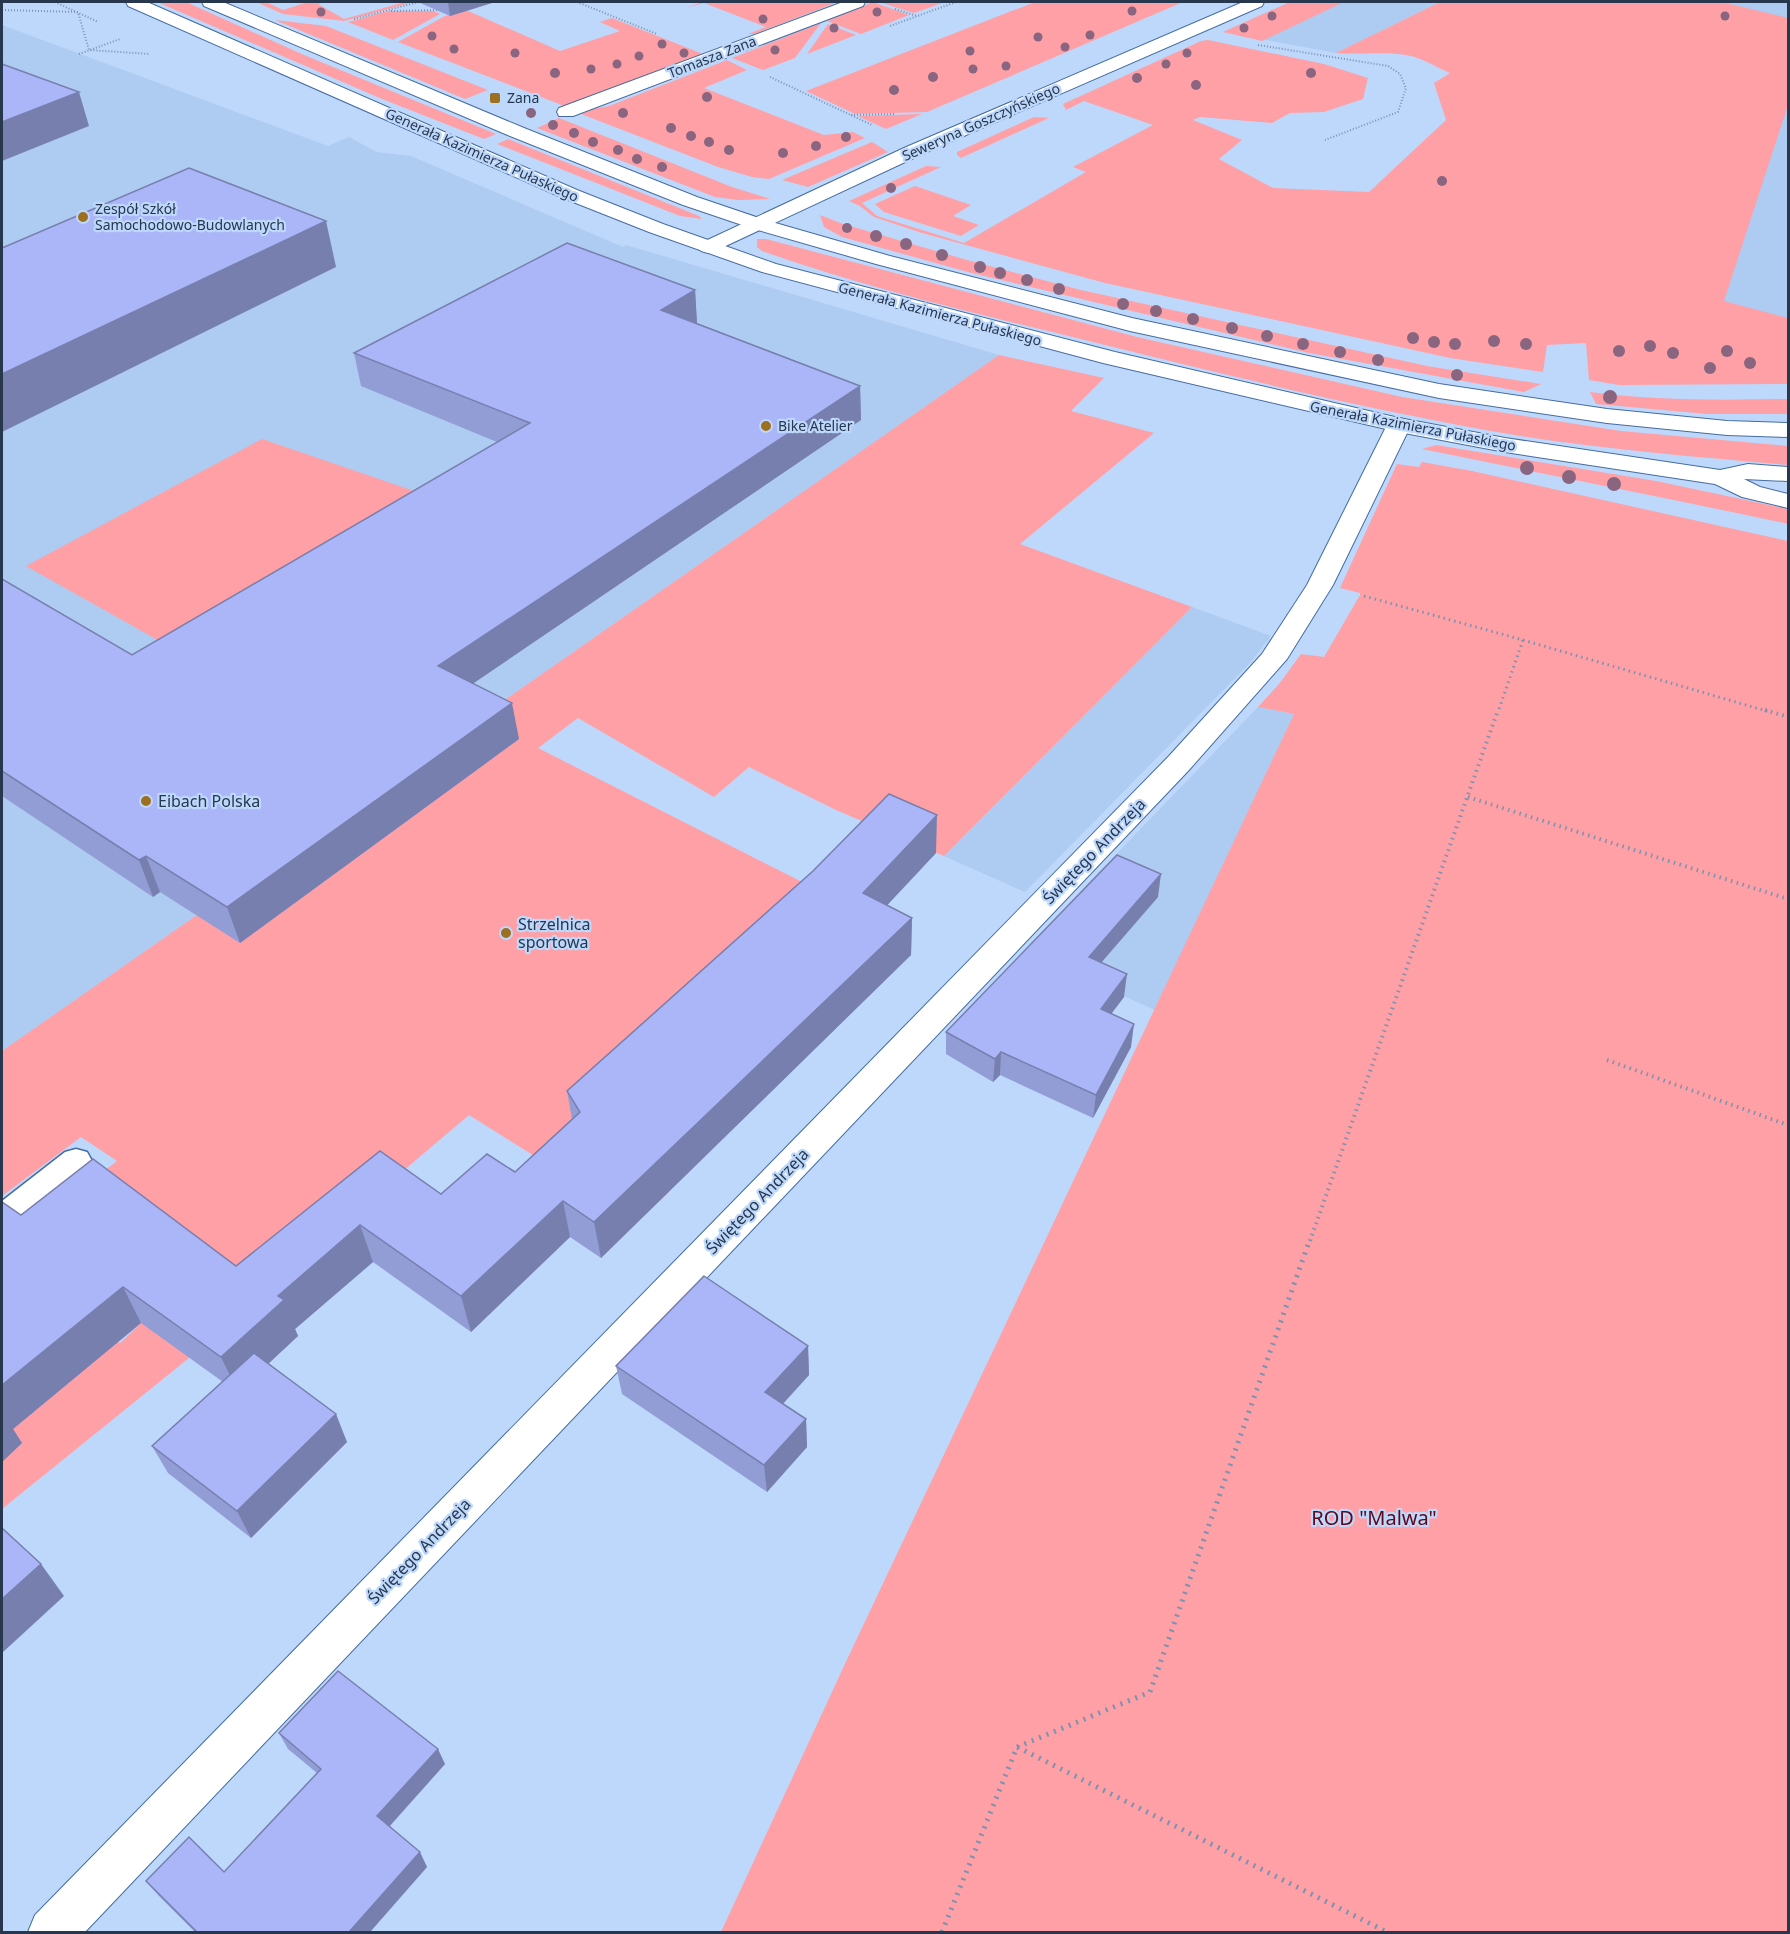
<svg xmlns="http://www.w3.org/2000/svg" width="1790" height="1934" font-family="'Noto Sans',sans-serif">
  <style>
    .built { fill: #aecbf1 }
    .green { fill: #fea0a6 }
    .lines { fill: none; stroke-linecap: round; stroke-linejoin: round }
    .lane-casing { stroke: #456ca0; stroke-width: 3 }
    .street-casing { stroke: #456ca0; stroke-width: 2 }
    .secondary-casing { stroke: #456ca0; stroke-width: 2 }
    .path-far3 { stroke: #7c92b0; stroke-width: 2; stroke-dasharray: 1 2; stroke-linecap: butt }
    .path-far2 { stroke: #7c92b0; stroke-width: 3; stroke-dasharray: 1.5 4; stroke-linecap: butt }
    .path-far1 { stroke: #7c92b0; stroke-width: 4; stroke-dasharray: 1.5 4.5; stroke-linecap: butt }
    .path { stroke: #7c92b0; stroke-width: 5; stroke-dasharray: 2 6; stroke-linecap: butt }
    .lane { fill: #fff; fill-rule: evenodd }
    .street { fill: #fff; fill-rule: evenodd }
    .secondary { fill: #fff; fill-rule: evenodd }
    .tree { fill: #896580 }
    .wall { fill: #929dd5 }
    .shaded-wall { fill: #777fae }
    .building { fill: #aab6f8; stroke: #777fae; stroke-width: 1.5 }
    .poi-dot { fill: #9d6f21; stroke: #bed8fb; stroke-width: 2 }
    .labels { text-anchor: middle; stroke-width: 4.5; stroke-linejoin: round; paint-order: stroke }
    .far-street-label { font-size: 14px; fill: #26374e; stroke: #bed8fb }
    .far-poi-label { font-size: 14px; fill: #26374e; stroke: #bed8fb; text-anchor: start }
    .poi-label { font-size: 16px; fill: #26374e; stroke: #bed8fb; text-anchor: start }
    .street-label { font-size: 16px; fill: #26374e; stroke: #bed8fb }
    .near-park-label { font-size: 20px; fill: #5d071b; stroke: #bed8fb }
  </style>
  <rect width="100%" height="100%" fill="#bed8fb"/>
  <g class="built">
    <polygon points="1290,2 1440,2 1336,53 1223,32"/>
    <polygon points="1681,2 1788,2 1788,23"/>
    <polygon points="2,25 328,146 349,137 377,152 411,156 623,247 626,245 999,355 2,1051"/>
    <polygon points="1788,54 1788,336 1694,335"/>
    <polygon points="1192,607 1271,636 1249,664 1025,892 944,856"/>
    <polygon points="1258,707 1294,714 1155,1010 1023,951"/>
  </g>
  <g class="green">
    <polygon points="157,2 186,2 304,55 496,134 484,139 382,99"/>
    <polygon points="256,2 266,2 283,10 308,2 326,2 318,4 344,19 405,2 414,2 344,21 283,14"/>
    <polygon points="702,2 838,2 754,34 748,34 766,27 704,3 686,8"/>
    <polygon points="873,2 909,15 861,34 827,21"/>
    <polygon points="879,2 945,2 914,13"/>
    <polygon points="1035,2 1183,2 927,112 855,114 806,91"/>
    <polygon points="1290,2 1344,2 1262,41 1223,32"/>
    <path d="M1440,2H1722L1788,18V105L1724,301L1788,318V384L1619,385L1589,380L1586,343L1547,345L1543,372L1450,358L1105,283L922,233L874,217L860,206L849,201L926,166L941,167L862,203L877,216L964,243L1086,172L1073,167L1153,125L1084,101L1066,110L1063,104L1201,41L1208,40L1324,64L1368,78L1363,99L1324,112L1290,113L1272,123L1200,117L1193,120L1242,140L1219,159L1273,188L1369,192L1446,120L1434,83L1450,73C1438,68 1424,59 1411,56C1386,51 1361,55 1336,53Z"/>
    <polygon points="466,10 560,51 620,31 600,22 612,18 703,54 567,107 398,42 445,16"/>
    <polygon points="388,11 434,11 440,14 393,40 348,22"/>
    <polygon points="275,20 326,26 488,90 465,99"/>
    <polygon points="821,23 795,58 763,70 732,58"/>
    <polygon points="828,24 856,35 807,54"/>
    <polygon points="727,60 747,70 704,88 824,135 853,132 865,138 769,179 752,177 718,167 576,112 609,106"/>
    <polygon points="922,114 886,129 858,116"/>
    <polygon points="1034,117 1049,118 961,158 957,155 957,152"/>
    <polygon points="559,118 732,187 770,199 738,200 715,197 537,128"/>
    <polygon points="508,139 699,216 702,219 680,216 497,144"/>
    <polygon points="872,142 888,152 808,187 782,180"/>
    <polygon points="915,186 971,205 953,216 979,225 961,236 884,212 875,204"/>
    <polygon points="820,215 843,224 967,260 1081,290 1427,366 1541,384 1524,392 1309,353 968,272 842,237 824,227"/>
    <path d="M757,239H766L1137,337L1402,397L1621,431L1788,446V465C1699,457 1609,450 1521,436C1377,412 1234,377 1093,342C982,315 869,289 762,251L757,247Z"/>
    <polygon points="999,355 1104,378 1071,411 1154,433 1020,544 1192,607 944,856 836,810 749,767 714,797 578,718 538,748 804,883 621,1163 669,1192 638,1221 469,1115 285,1271 189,1358 2,1509 2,1448 8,1432 96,1360 110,1337 120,1343 151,1314 20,1237 117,1161 81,1137 2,1196 2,1051"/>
    <path d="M1590,392C1655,401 1722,400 1788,399V414H1708L1596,404Z"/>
    <polygon points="262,439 417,492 163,643 26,566"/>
    <path d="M1436,445L1656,481L1788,509V524C1667,498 1544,474 1422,449Z"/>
    <polygon points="1422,462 1472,471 1788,541 1788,1932 721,1932 844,1666 1294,714 1258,707 1279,684 1301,654 1324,657 1360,595 1360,593 1340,588 1397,464 1419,467"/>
  </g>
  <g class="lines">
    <defs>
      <polygon id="lane" points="76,1149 87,1152 92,1161 87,1170 13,1227 2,1231 2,1201 65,1152"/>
      <g id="street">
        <polygon points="843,2 865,2 863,6 573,116 559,116 557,112 559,108"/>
        <polygon points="1243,2 1264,2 1262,6 918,156 715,251 708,253 701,251 698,247 701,243 904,148"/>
        <polygon points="1399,418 1407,420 1411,425 1333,585 1287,659 1189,770 85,1932 28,1932 35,1915 1169,756 1262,654 1307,585 1387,425 1391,420"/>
      </g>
      <g id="secondary">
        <polygon points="126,2 147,2 577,190 663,224 776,264 1115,352 1399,418 1505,438 1720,470 1748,464 1788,467 1788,481 1744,479 1760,487 1788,494 1788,508 1742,497 1715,484 1505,452 1399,432 1103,363 762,272 649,232 563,198 128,6"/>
        <polygon points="202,2 223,2 524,128 697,197 765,220 890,256 1132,318 1439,384 1607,409 1727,421 1788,423 1788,437 1727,435 1607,423 1439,398 1130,331 876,264 751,228 683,205 510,136 204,6"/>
      </g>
    </defs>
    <use href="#lane" class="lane-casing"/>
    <use href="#street" class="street-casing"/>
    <use href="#secondary" class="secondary-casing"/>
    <g class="path-far3">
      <polyline points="55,2 98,22"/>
      <polyline points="577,2 657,34"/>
      <polyline points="895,9 917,16"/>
      <polyline points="2,10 78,12 89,50 150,54"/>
      <polyline points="391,11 439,10"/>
      <polyline points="354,19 419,2"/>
      <polyline points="890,26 956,2"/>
      <polyline points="1258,45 1388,66 1400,74 1406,88 1398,112 1325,140"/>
      <polyline points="79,54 120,39"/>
      <polyline points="770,77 872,125"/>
      <polyline points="851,115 895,114"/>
    </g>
    <g class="path-far2">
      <polyline points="1364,596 1523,640 1498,712"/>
      <polyline points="1523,640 1770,712"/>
    </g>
    <g class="path-far1">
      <polyline points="1765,710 1788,717"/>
      <polyline points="1468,797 1788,899"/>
      <polyline points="1607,1060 1788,1125"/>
      <polyline points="1310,1241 1498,710"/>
    </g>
    <g class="path">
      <polyline points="1017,1747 1150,1692 1310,1239"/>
      <polyline points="942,1932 1017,1747 1387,1932"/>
    </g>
    <use href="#lane" class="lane"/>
    <use href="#street" class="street"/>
    <use href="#secondary" class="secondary"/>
  </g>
  <g class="tree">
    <circle cx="1132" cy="11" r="4.5"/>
    <circle cx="321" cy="12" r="4.5"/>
    <circle cx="877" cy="12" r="4.5"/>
    <circle cx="1272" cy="16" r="4.5"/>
    <circle cx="1725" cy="16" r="4.5"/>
    <circle cx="763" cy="19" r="4.5"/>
    <circle cx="834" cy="28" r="4.5"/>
    <circle cx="1244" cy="28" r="4.5"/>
    <circle cx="1090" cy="35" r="4.5"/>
    <circle cx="432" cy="36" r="4.5"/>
    <circle cx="1038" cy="37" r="4.5"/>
    <circle cx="662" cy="44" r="4.5"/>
    <circle cx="1065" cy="47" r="4.5"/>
    <circle cx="454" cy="49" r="4.5"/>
    <circle cx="775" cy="50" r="4.5"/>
    <circle cx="970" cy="51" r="4.5"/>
    <circle cx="515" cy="53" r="4.5"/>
    <circle cx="684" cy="53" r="4.5"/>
    <circle cx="1187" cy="53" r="4.5"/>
    <circle cx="639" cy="56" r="4.5"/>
    <circle cx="617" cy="64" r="4.5"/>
    <circle cx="1166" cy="64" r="4.5"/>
    <circle cx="1006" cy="66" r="4.5"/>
    <circle cx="591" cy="69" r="4.5"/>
    <circle cx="973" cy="69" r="4.5"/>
    <circle cx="555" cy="73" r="5"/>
    <circle cx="1311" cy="73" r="5"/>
    <circle cx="933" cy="77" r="5"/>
    <circle cx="1137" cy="78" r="5"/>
    <circle cx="1196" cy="85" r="5"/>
    <circle cx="894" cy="90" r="5"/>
    <circle cx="707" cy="97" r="5"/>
    <circle cx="531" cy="113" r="5"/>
    <circle cx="623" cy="113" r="5"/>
    <circle cx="553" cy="125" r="5"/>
    <circle cx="671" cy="128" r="5"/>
    <circle cx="574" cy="133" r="5"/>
    <circle cx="691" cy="136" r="5"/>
    <circle cx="846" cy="137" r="5"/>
    <circle cx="593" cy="142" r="5"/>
    <circle cx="709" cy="142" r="5"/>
    <circle cx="816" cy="146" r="5"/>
    <circle cx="618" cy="150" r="5"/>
    <circle cx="729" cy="150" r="5"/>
    <circle cx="783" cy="153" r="5"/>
    <circle cx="637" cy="159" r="5"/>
    <circle cx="662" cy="167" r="5"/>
    <circle cx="1442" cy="181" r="5"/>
    <circle cx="891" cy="188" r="5"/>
    <circle cx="847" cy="228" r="5"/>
    <circle cx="876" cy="236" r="6"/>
    <circle cx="906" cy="244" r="6"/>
    <circle cx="942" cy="255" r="6"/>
    <circle cx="980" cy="267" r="6"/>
    <circle cx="1000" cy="273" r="6"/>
    <circle cx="1027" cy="280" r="6"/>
    <circle cx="1059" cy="289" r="6"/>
    <circle cx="1123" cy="304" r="6"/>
    <circle cx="1156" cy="311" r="6"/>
    <circle cx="1193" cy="319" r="6"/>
    <circle cx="1232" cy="328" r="6"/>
    <circle cx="1267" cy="336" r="6"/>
    <circle cx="1413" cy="338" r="6"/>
    <circle cx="1494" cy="341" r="6"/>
    <circle cx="1434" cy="342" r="6"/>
    <circle cx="1303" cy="344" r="6"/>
    <circle cx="1455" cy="344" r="6"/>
    <circle cx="1526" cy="344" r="6"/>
    <circle cx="1650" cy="346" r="6"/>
    <circle cx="1619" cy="351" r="6"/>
    <circle cx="1727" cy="351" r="6"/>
    <circle cx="1340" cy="352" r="6"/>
    <circle cx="1673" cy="353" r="6"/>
    <circle cx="1378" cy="360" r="6"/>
    <circle cx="1750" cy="363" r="6"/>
    <circle cx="1710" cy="368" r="6"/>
    <circle cx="1457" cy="375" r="6"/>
    <circle cx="1610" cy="397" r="7"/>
    <circle cx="1527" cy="468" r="7"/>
    <circle cx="1569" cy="477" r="7"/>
    <circle cx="1614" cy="484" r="7"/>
  </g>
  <g class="wall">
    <polygon points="418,2 495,2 450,16"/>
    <polygon points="695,290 697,323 860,386 861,420 473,683 519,739 240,943 160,892 153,897 2,796 2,579 132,655 497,442 361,386 354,353"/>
    <polygon points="936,853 887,905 912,918 911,955 601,1258 570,1237 471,1332 373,1262 295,1329 298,1336 268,1364 347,1442 251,1538 168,1473 152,1446 223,1382 141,1323 13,1429 22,1443 2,1462 21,1215 236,1266 441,1194 515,1172 572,1119 567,1091"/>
    <polygon points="1158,897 1101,963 1124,997 1112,1013 1131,1047 1093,1118 1000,1075 993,1082 946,1054 946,1032"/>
    <polygon points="808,1346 809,1375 783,1404 806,1419 807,1447 767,1492 622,1394 616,1366"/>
    <polygon points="279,1733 445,1764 390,1826 427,1867 370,1932 195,1932 158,1895 146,1881 224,1872 317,1773 288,1749"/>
  </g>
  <g class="shaded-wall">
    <polygon points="448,2 495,2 450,16"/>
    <polygon points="79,92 89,126 2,161 2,122"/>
    <polygon points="326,221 336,267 2,432 2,374"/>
    <polygon points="695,290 697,323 661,310"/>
    <polygon points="860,386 861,420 446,702 438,666"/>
    <polygon points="512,703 519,739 240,943 227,907"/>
    <polygon points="937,815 936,853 864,930 863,893"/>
    <polygon points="146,856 160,892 153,897 139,860"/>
    <polygon points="1161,874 1158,897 1086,980 1089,957"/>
    <polygon points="912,918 911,955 601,1258 594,1222"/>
    <polygon points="1127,974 1124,997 1098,1031 1101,1009"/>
    <polygon points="1134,1024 1131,1047 1093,1118 1096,1095"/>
    <polygon points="1001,1052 1000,1075 993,1082 995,1059"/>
    <polygon points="563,1201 570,1237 471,1332 461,1296"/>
    <polygon points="360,1225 373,1262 295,1329 298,1336 238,1392 221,1357 278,1296"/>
    <polygon points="123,1287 141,1323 13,1429 22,1443 2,1462 2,1385"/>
    <polygon points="808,1346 809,1375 767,1421 765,1392"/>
    <polygon points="336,1414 347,1442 251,1538 237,1511"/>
    <polygon points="806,1419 807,1447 767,1492 764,1465"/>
    <polygon points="41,1564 64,1596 2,1653 2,1599"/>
    <polygon points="438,1749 445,1764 385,1831 377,1816"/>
    <polygon points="420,1852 427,1867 370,1932 349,1932"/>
  </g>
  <g class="building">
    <polygon points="2,64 79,92 2,122"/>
    <polygon points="189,168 326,221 2,374 2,248"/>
    <polygon points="567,243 695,290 661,310 860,386 438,666 512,703 227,907 146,856 139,860 2,771 2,579 132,655 530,423 354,353"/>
    <polygon points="889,794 937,815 863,893 912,918 594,1222 563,1201 461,1296 360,1225 278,1296 284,1300 221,1357 123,1287 2,1385 2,1202 21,1215 93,1159 236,1266 380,1151 441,1194 487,1154 515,1172 580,1112 567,1091 813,871"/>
    <polygon points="1117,855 1161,874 1089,957 1127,974 1101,1009 1134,1024 1096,1095 1001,1052 995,1059 946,1032"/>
    <polygon points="704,1276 808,1346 765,1392 806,1419 764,1465 616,1366"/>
    <polygon points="254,1353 336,1414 237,1511 152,1446"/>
    <polygon points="2,1528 41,1564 2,1599"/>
    <polygon points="338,1671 438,1749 377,1816 420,1852 349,1932 197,1932 146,1881 189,1837 224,1872 321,1769 279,1733"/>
  </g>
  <g class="poi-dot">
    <rect x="489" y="92" width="12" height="12" rx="3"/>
    <circle cx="83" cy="217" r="6"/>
    <circle cx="766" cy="426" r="6"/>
    <circle cx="146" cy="801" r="6"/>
    <circle cx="506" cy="933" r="6"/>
  </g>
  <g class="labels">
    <g class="far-street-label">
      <text transform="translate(712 57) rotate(-21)" y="5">Tomasza Zana</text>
      <text transform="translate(981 122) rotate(-24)" y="5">Seweryna Goszczyńskiego</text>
      <text transform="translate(482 155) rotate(24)" y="5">Generała Kazimierza Pułaskiego</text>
      <text transform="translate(940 314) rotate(15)" y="5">Generała Kazimierza Pułaskiego</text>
      <text transform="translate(1413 426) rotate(11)" y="5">Generała Kazimierza Pułaskiego</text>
    </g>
    <g class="far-poi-label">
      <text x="507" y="103">Zana</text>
      <text x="95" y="214">Zespół Szkół<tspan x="95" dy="16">Samochodowo-Budowlanych</tspan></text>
      <text x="778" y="431">Bike Atelier</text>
    </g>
    <g class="poi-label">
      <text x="158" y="807">Eibach Polska</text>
      <text x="518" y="930">Strzelnica<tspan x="518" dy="18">sportowa</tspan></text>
    </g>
    <g class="street-label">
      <text transform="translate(1094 851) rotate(-46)" y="6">Świętego Andrzeja</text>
      <text transform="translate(757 1201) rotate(-46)" y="6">Świętego Andrzeja</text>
      <text transform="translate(419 1551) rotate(-46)" y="6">Świętego Andrzeja</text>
    </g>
    <g class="near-park-label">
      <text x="1374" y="1525">ROD "Malwa"</text>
    </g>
  </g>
  <rect width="1790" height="1934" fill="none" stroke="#26374e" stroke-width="6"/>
</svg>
